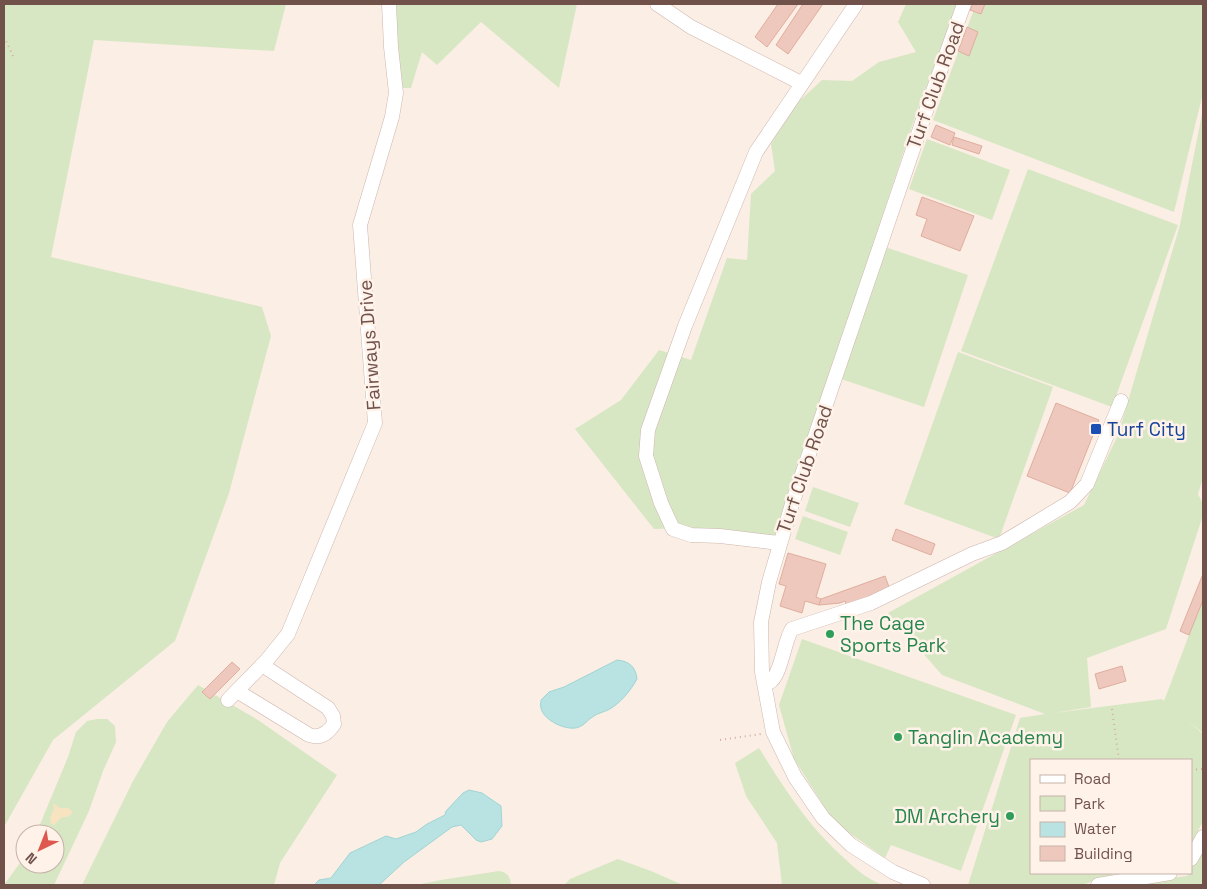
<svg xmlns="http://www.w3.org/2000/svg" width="1207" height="889" font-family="'Space Grotesk',sans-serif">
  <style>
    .green { fill: #d8e7c3 }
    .sand { fill: #f8e3c0 }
    .water { fill: #b9e3e2; stroke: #a0d4d4 }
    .building { fill: #eec8bd; stroke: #e0ad9e }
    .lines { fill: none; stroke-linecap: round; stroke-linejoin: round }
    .minor-casing { stroke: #cdb6ae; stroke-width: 15 }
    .path { stroke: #d3aca0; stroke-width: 2; stroke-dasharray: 1 4; stroke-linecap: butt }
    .minor { stroke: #fff; stroke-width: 14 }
    .transit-dot { fill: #1a4fb4; stroke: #fef2e9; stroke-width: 2 }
    .leisure-dot { fill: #2e9e5b; stroke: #fef2e9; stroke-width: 2 }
    .labels { text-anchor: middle; stroke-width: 5; stroke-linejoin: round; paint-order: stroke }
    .street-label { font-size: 19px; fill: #71524b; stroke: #fef2e9 }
    .transit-label { font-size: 19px; fill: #164399; stroke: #fef2e9; text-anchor: start }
    .leisure-label { font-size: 19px; fill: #27864d; stroke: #fef2e9; text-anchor: start }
  </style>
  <rect width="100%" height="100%" fill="#fbeee4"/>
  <g class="green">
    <polygon points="4,4 286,4 274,51 94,40 51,257 262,307 271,336 229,493 175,641 53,740 4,827"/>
    <polygon points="395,4 577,4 559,88 481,22 437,65 422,52 411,88 400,88"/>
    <polygon points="906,4 958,4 917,111 776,538 679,528 654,529 575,429 621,400 659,350 691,360 727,258 747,260 751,194 775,171 771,144 795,105 822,80 852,81 879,62 916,52 898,22"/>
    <polygon points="976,4 1203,4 1203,93 1174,212 933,120"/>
    <polygon points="1203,109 1203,478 1198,494 1203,504 1203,515 1166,629 1087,658 1091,707 1054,713 1162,699 1164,701 1203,598 1203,733 1188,721 1203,734 1203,821 1191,845 1191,760 1031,760 1031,873 1116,873 1082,885 968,885 1020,718 1045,714 942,675 888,613 1084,505 1118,435 1180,225"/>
    <polygon points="927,139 1010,170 992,220 909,189"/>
    <polygon points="1028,169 1178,225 1112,407 961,351"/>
    <polygon points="885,247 968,275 924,407 841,379"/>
    <polygon points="958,352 1053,387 999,539 904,504"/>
    <polygon points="813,487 859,503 850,527 805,511"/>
    <polygon points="803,516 848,532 840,555 795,539"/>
    <polygon points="802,639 1016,715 961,871 891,845 885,858 834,822 794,759 779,705"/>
    <polygon points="198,685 258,720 337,775 280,863 274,885 82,885 133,781 167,722"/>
    <polygon points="97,719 107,719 115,726 116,742 103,771 89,811 54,885 4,885 25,856 25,864 55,864 55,834 36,834 68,757 76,732 87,721"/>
    <path d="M759,748C784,788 808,826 844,858C857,870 866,878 882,885H782L777,843L746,796L735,763Z"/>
    <polygon points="1203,845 1203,885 1110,885 1187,876 1191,873 1191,869"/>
    <polygon points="618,859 651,871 683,885 564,885 570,879"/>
    <path d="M499,871C508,873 510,876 511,885H416L441,880Z"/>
  </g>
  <polygon class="sand" points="53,803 60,808 68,808 73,812 68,817 62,817 54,825 51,824 50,818 54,809"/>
  <g class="water">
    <path d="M617,660C629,661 636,667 637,679C631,690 620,704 608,710C604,712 598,713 594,716C588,719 585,725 579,727C567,732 543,720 541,708C540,705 541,703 541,700L549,692L564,687Z"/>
    <polygon points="469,790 482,793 501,806 502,826 492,839 481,842 476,840 461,825 452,827 404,862 379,885 314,885 319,880 331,878 350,853 386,836 396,839 416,832 427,824 445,815 446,811 463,793"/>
  </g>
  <g class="building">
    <polygon points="778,4 798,4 767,47 755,37"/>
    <polygon points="803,4 823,4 788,54 776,45"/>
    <polygon points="973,4 985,4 981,14 970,10"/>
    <polygon points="967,27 978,32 969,56 958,51"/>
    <polygon points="936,125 955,133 950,145 931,137"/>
    <polygon points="954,137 982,146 979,154 952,145"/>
    <polygon points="922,197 974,216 960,251 921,236 927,219 916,215"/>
    <polygon points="1056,403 1099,420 1070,493 1027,476"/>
    <polygon points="896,529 935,544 931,555 892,540"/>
    <polygon points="788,553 826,564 816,597 821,599 819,605 805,601 802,613 780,606 786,586 779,584"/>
    <polygon points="1203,574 1203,600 1189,635 1180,631"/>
    <polygon points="885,576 889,587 847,607 845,601 840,603 819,605 821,599"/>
    <polygon points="232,662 240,669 210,699 202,692"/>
    <polygon points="1122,666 1126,681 1099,689 1095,674"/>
  </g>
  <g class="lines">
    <defs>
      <g id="minor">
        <polyline points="657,4 691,27 801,83"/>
        <polyline points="779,543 720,536 691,535 673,529 661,503 646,456 648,430 685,326 756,152 856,4"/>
        <path d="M765,684C781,683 783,642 792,629L871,603L972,554L1002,543L1070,502L1087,484L1121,401"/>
        <path d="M237,691L309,735C320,739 328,733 334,724L333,716L328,708L262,665"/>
        <polyline points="228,700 267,660 288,634 375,423 360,225 392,117 396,93 391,47 389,4"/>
        <polyline points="1191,859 1203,837"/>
        <polyline points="923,885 893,872 851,845 823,818 795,777 773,732 762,672 761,622 769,582 792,504 926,111 964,4"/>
        <polyline points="1098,885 1170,873"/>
      </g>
    </defs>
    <use href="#minor" class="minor-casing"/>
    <g class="path">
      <polyline points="4,37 14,58"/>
      <polyline points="1112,709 1119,760"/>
      <polyline points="720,740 761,734"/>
      <polyline points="1191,770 1203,769"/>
    </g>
    <use href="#minor" class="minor"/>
  </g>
  <rect class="transit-dot" x="1090" y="423" width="12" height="12" rx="2.5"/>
  <g class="leisure-dot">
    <circle cx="830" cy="634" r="5"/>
    <circle cx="898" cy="737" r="5"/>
    <circle cx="1010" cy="816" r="5"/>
  </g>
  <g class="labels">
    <g class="street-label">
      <text transform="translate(935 85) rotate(-70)" y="7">Turf Club Road</text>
      <text transform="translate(369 345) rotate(-94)" y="7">Fairways Drive</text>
      <text transform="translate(804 469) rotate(-71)" y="7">Turf Club Road</text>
    </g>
    <g class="transit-label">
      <text x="1107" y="436">Turf City</text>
    </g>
    <g class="leisure-label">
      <text x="840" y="630">The Cage<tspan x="840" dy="22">Sports Park</tspan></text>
      <text x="908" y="744">Tanglin Academy</text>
      <text x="1000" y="823" text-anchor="end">DM Archery</text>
    </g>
  </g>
  <rect width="1207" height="889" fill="none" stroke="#71524b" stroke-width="10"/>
  <rect x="1030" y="759" width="162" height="115" fill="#fef2e9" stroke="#c6b2aa"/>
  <rect x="1040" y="775" width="25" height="8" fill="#ffffff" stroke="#c6b2aa"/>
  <text x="1074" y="784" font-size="15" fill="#71524b">Road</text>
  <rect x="1040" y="796" width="25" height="15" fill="#d8e7c3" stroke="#c6b2aa"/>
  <text x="1074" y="809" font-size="15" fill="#71524b">Park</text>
  <rect x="1040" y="822" width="25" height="15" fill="#b9e3e2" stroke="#c6b2aa"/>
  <text x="1074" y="834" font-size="15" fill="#71524b">Water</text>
  <rect x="1040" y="846" width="25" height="15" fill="#eec8bd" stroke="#c6b2aa"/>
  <text x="1074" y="859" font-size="15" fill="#71524b">Building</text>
  <g transform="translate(40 849) rotate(223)"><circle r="24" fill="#fef2e9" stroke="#c6b2aa"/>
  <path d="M0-4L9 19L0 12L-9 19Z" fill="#de5850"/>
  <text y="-8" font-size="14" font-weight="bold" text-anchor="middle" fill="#71524b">N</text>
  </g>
</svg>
